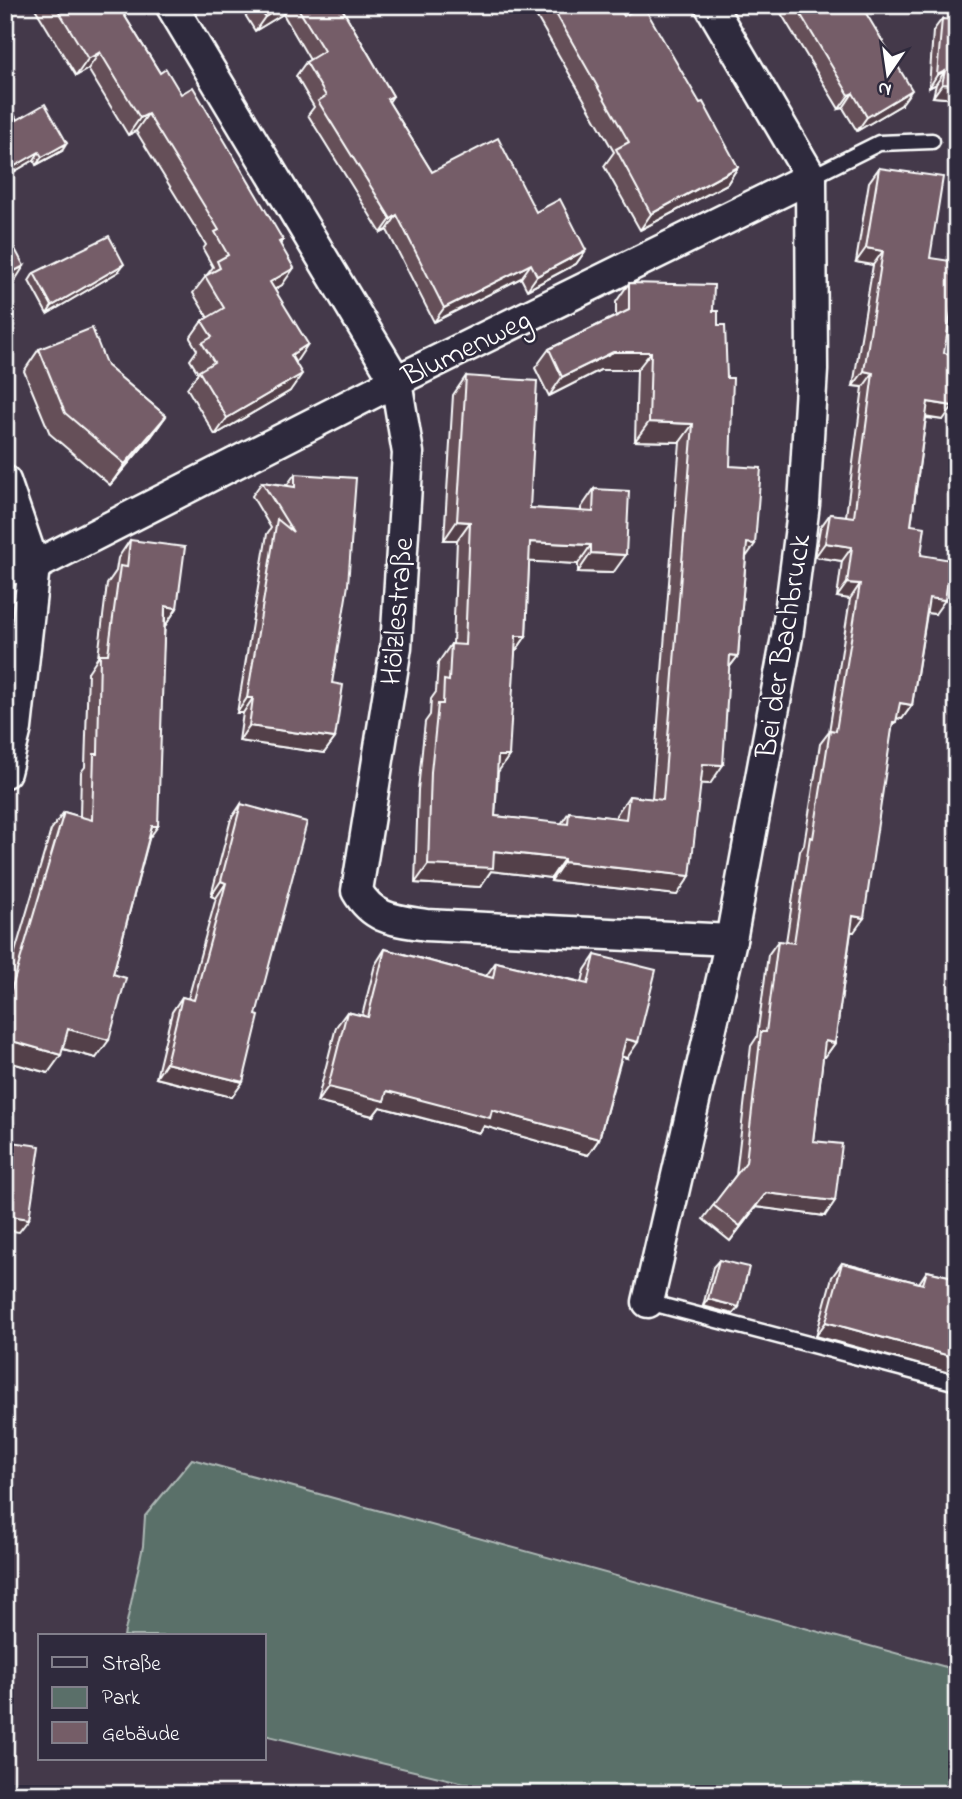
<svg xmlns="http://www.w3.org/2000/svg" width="962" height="1799" font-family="'Indie Flower',sans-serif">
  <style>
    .green { fill: #5a6f69; stroke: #acb7b4; stroke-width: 2 }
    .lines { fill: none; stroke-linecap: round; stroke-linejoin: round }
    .lane-casing { stroke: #fff; stroke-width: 19 }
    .street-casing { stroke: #fff; stroke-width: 35 }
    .lane { stroke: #2f2a3d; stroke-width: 14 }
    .street { stroke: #2f2a3d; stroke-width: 30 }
    .wall { fill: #655059; stroke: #fff; stroke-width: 2 }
    .shaded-wall { fill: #524148; stroke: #fff; stroke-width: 2 }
    .building { fill: #755d67; stroke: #fff; stroke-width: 2 }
    .labels { text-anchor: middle; stroke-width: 5; stroke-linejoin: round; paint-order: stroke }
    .street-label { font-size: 30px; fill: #fff; stroke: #2f2a3d }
  </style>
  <rect width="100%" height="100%" fill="#44394a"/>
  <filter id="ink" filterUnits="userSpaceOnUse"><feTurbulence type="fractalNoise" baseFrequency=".0143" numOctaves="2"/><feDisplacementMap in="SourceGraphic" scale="14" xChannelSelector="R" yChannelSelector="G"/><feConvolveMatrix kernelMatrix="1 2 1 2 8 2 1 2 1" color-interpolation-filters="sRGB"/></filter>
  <g filter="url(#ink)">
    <polygon class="green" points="192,1459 957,1670 957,1794 510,1794 264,1735 264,1636 124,1636 143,1546 145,1516"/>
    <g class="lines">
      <defs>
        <g id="lane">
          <polyline points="811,177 879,143 932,141"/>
          <polyline points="648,1302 957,1383"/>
        </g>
        <g id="street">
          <path d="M171,5L396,381L408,453L396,647L357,891C374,920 395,920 426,925L731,940"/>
          <polyline points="5,481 34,566 16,728 5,772"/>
          <polyline points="5,569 34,566 396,381 811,177"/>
          <polyline points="648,1302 731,940 787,637 804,504 812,370 811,177 710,5"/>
        </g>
      </defs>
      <use href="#lane" class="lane-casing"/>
      <use href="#street" class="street-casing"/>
      <use href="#lane" class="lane"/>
      <use href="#street" class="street"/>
    </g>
    <g class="wall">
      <polygon points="33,5 118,5 160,73 181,94 283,240 280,245 282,285 275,289 296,362 290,391 215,435 187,388 198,373 190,360 197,350 190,338 202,321 208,318 193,293 213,267 203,249 206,245 136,131 128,135 88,69 76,76"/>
      <polygon points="239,5 340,5 393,96 389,102 432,172 536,212 586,250 576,264 527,290 521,278 434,322 387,230 381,233 308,115 314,107 296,76 306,62 310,60 283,14 255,31"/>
      <polygon points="530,5 617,5 624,16 700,103 738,167 727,184 640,230 604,166 614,152"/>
      <polygon points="776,5 861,5 901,105 857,131 843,108 839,109"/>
      <polygon points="942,19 957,99 933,97 936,84 929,88 933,31"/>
      <polygon points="5,96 17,120 62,151 36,165 34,160 5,177"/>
      <polygon points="879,168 930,258 944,353 943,420 926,418 911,525 921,555 935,614 927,613 912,705 902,719 897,718 892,728 854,932 851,932 835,1043 825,1057 823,1057 813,1141 825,1216 756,1207 730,1241 703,1219 736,1175 751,1046 757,1037 768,955 778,941 786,942 800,851 804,845 820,744 829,732 850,599 837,597 842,561 815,557 820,528 830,514 846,516 863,387 853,386 873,265 856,262 869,182"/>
      <polygon points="118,272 47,314 29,281 34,273"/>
      <polygon points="629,283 713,311 718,325 730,466 746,557 738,656 729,668 710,784 701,783 677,895 551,881 551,878 491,871 480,887 415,883 418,790 425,722 430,715 431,699 436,692 438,663 451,644 453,644 457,540 444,540 453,395 466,376 530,508 581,511 581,508 594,489 613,573 578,572 578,564 529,561 526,636 515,652 498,772 495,816 561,824 569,812 616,818 616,815 629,796 652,799 680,442 635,441 637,370 600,370 549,396 535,368 549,349 616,316 616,302"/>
      <polygon points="39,349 107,366 166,416 151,437 110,485 50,434 24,371"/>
      <polygon points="295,474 332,683 335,738 324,753 239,741 243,713 237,713 267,534 271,528 252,496 262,482 287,485"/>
      <polygon points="130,540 177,608 165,626 149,839 113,974 96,1058 63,1049 48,1073 5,1061 5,986 51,830 64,812 80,817 81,772 85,767 88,672 98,657 107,584 116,571 118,558"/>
      <polygon points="241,804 232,1097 156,1078 172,1012 182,997 188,999 216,898 211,896 231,819"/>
      <polygon points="385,949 486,976 496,962 582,982 585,970 595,955 627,1058 622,1056 599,1139 588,1155 484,1126 480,1133 380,1107 373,1116 317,1102 336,1027 347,1012 362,1016 375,965"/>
      <polygon points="719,1260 739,1307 733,1314 703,1306 713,1267"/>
      <polygon points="842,1263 919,1283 927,1271 957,1278 957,1375 816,1336 832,1277"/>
    </g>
    <g class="shaded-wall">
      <polygon points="284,5 289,5 283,14 255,31 265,17"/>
      <polygon points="13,21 5,32 5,25"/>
      <polygon points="100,52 88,69 76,76 88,59"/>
      <polygon points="945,71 936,84 929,88 937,75"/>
      <polygon points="942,84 957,85 957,99 933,97"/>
      <polygon points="912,90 901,105 857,131 867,117"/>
      <polygon points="853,93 843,108 839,109 849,95"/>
      <polygon points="148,114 136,131 128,135 140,118"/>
      <polygon points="67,143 62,151 36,165 42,157"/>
      <polygon points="39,152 34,160 5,177 5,174 8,170"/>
      <polygon points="738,167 727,184 640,230 651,214"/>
      <polygon points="397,215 387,230 381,233 391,219"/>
      <polygon points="866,248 883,251 873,265 856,262"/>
      <polygon points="586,250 576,264 527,290 537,276"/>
      <polygon points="124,264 118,272 47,314 52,306"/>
      <polygon points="531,264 521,278 434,322 444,308"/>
      <polygon points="24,266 14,282 5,286 5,276"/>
      <polygon points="294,268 282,285 258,299 270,282"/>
      <polygon points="308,344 296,362 279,372 291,355"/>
      <polygon points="613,352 651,352 637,370 600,370 549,396 562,377"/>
      <polygon points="864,371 873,373 863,387 853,386"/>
      <polygon points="302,374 290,391 215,435 227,418"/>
      <polygon points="928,402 953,406 943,420 918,416"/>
      <polygon points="166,416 151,437 110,485 125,464"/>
      <polygon points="649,422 693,424 680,442 635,441"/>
      <polygon points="457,521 470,522 457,540 444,540"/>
      <polygon points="530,542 591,545 578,564 517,561"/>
      <polygon points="747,543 755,544 742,563"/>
      <polygon points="825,543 852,547 842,561 815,557"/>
      <polygon points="591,553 626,555 613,573 578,572"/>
      <polygon points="847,583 860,584 850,599 837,597"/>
      <polygon points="929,598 945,600 935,614 919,612"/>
      <polygon points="165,606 177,608 165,626"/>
      <polygon points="516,636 526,636 513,655"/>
      <polygon points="730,655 738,656 724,674"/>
      <polygon points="247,698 253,698 243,713 237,713"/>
      <polygon points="900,703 912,705 902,719 890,717"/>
      <polygon points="249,726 335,738 324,753 239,741"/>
      <polygon points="498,756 509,756 496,775"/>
      <polygon points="703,764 723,765 710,784 690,783"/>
      <polygon points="152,826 158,826 145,844"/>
      <polygon points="494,851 564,859 551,878 491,871 480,887 415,883 428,865"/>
      <polygon points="564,862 690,876 677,895 551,881"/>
      <polygon points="221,881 226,883 216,898 211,896"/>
      <polygon points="853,916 864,918 854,932 843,930"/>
      <polygon points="68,1029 109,1040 96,1058 56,1047"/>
      <polygon points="5,1039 61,1055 48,1073 5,1061"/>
      <polygon points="626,1039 638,1042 627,1058 616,1055"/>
      <polygon points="825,1041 835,1043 825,1057 815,1055"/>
      <polygon points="166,1063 243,1082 232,1097 156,1078"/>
      <polygon points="328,1087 387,1091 492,1110 599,1139 588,1155 484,1126 480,1133 380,1107 373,1116 317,1102"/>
      <polygon points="766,1193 835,1201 825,1216 756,1207 730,1241"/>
      <polygon points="5,1215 29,1219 19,1232 5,1230"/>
      <polygon points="708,1299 739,1307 733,1314 703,1306"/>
      <polygon points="826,1322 957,1358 957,1375 816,1336"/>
    </g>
    <g class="building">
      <polygon points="55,5 118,5 160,73 166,69 181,94 193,87 283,240 279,242 294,268 270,282 308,344 291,355 302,374 227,418 199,371 214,362 202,343 212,337 202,321 224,308 205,276 220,268 217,261 228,255 215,232 219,230 148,114 140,118 100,52 88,59"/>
      <polygon points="258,5 284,5 265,17"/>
      <polygon points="296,5 340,5 393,96 387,99 432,172 498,138 536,212 560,199 586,250 537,276 531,264 444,308 397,215 391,219 318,101 326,96 306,62 324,51"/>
      <polygon points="551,5 617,5 624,16 643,5 700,103 703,102 738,167 651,214 616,149 629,142"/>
      <polygon points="795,5 861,5 912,90 867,117 853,93 849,95"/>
      <polygon points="5,6 13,21 5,25"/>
      <polygon points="942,19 957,20 957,85 942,84 945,71 937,75"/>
      <polygon points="5,96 17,120 45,104 67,143 42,157 39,152 8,170 5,165"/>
      <polygon points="879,168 943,177 930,258 957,262 957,277 944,353 957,355 957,385 953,406 928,402 911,525 925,527 921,555 951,560 945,600 929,598 912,705 900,703 896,722 893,722 864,918 853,916 835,1043 825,1041 813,1141 842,1144 835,1201 766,1193 740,1226 713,1205 746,1162 761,1032 766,1032 778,941 794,943 810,837 813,838 830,730 836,731 860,584 847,583 852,547 825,543 830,514 854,517 873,373 864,371 883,251 866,248"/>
      <polygon points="5,230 24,266 5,276"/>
      <polygon points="109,236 124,264 52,306 34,273"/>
      <polygon points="629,283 714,285 713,311 718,311 718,325 725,325 727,378 733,378 730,466 761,468 755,544 747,543 738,656 730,655 723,765 703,764 690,876 564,862 564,859 494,851 493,868 428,865 431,772 438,704 443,704 444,680 449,681 451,644 465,645 470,522 457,521 466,376 537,381 530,508 593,512 594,489 629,491 626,555 591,553 591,545 530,542 526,636 516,636 509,756 498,756 495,816 568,824 569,812 626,819 629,796 663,800 693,424 649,422 651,352 613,352 562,377 549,349 629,310"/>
      <polygon points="92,328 107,366 166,416 125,464 65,413 39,349"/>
      <polygon points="295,474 356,478 348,585 332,683 343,685 335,738 249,726 253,698 247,698 277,519 293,532 262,482 295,487"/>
      <polygon points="130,540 185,547 177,608 165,606 158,826 152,826 113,974 126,978 109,1040 68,1029 61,1055 5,1039 5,1011 64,812 92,820 94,754 98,754 100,654 108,654 120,566 127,567"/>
      <polygon points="241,804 307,822 256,1015 259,1016 243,1082 166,1063 182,997 194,1000 226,883 221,881"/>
      <polygon points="385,949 493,978 496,962 588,984 595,955 656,970 638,1042 626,1039 599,1139 492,1110 490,1118 387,1091 384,1101 328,1087 347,1012 368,1017"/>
      <polygon points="5,1141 40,1146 29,1219 5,1215"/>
      <polygon points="719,1260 749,1267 739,1307 708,1299"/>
      <polygon points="842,1263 923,1284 927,1271 957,1278 957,1358 826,1322"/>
    </g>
  </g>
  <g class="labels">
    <g class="street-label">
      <text transform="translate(466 347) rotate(-26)" y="10">Blumenweg</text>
      <text transform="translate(396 611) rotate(-85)" y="10">Hölzlestraße</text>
      <text transform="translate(782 646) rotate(-81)" y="10">Bei der Bachbruck</text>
    </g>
  </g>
  <rect width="962" height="1799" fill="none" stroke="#2f2a3d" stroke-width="28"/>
  <rect x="14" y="14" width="934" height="1771" fill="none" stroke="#fff" stroke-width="2.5" filter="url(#ink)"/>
  <rect x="38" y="1634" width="228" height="126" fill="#2f2a3d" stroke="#827f8b" stroke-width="2"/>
  <rect x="52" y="1657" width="35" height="10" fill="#2f2a3d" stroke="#827f8b" stroke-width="2"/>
  <text x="102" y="1670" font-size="21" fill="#ffffff">Straße</text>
  <rect x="52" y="1687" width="35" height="21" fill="#5a6f69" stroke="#827f8b" stroke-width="2"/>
  <text x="102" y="1704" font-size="21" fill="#ffffff">Park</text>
  <rect x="52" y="1722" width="35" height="21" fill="#755d67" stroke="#827f8b" stroke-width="2"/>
  <text x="102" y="1740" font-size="21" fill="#ffffff">Gebäude</text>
  <g transform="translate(888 74) rotate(193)" stroke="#2f2a3d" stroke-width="5" paint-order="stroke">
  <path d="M0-5L12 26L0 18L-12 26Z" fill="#ffffff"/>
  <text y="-10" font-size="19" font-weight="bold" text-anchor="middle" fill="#ffffff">N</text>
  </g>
</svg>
